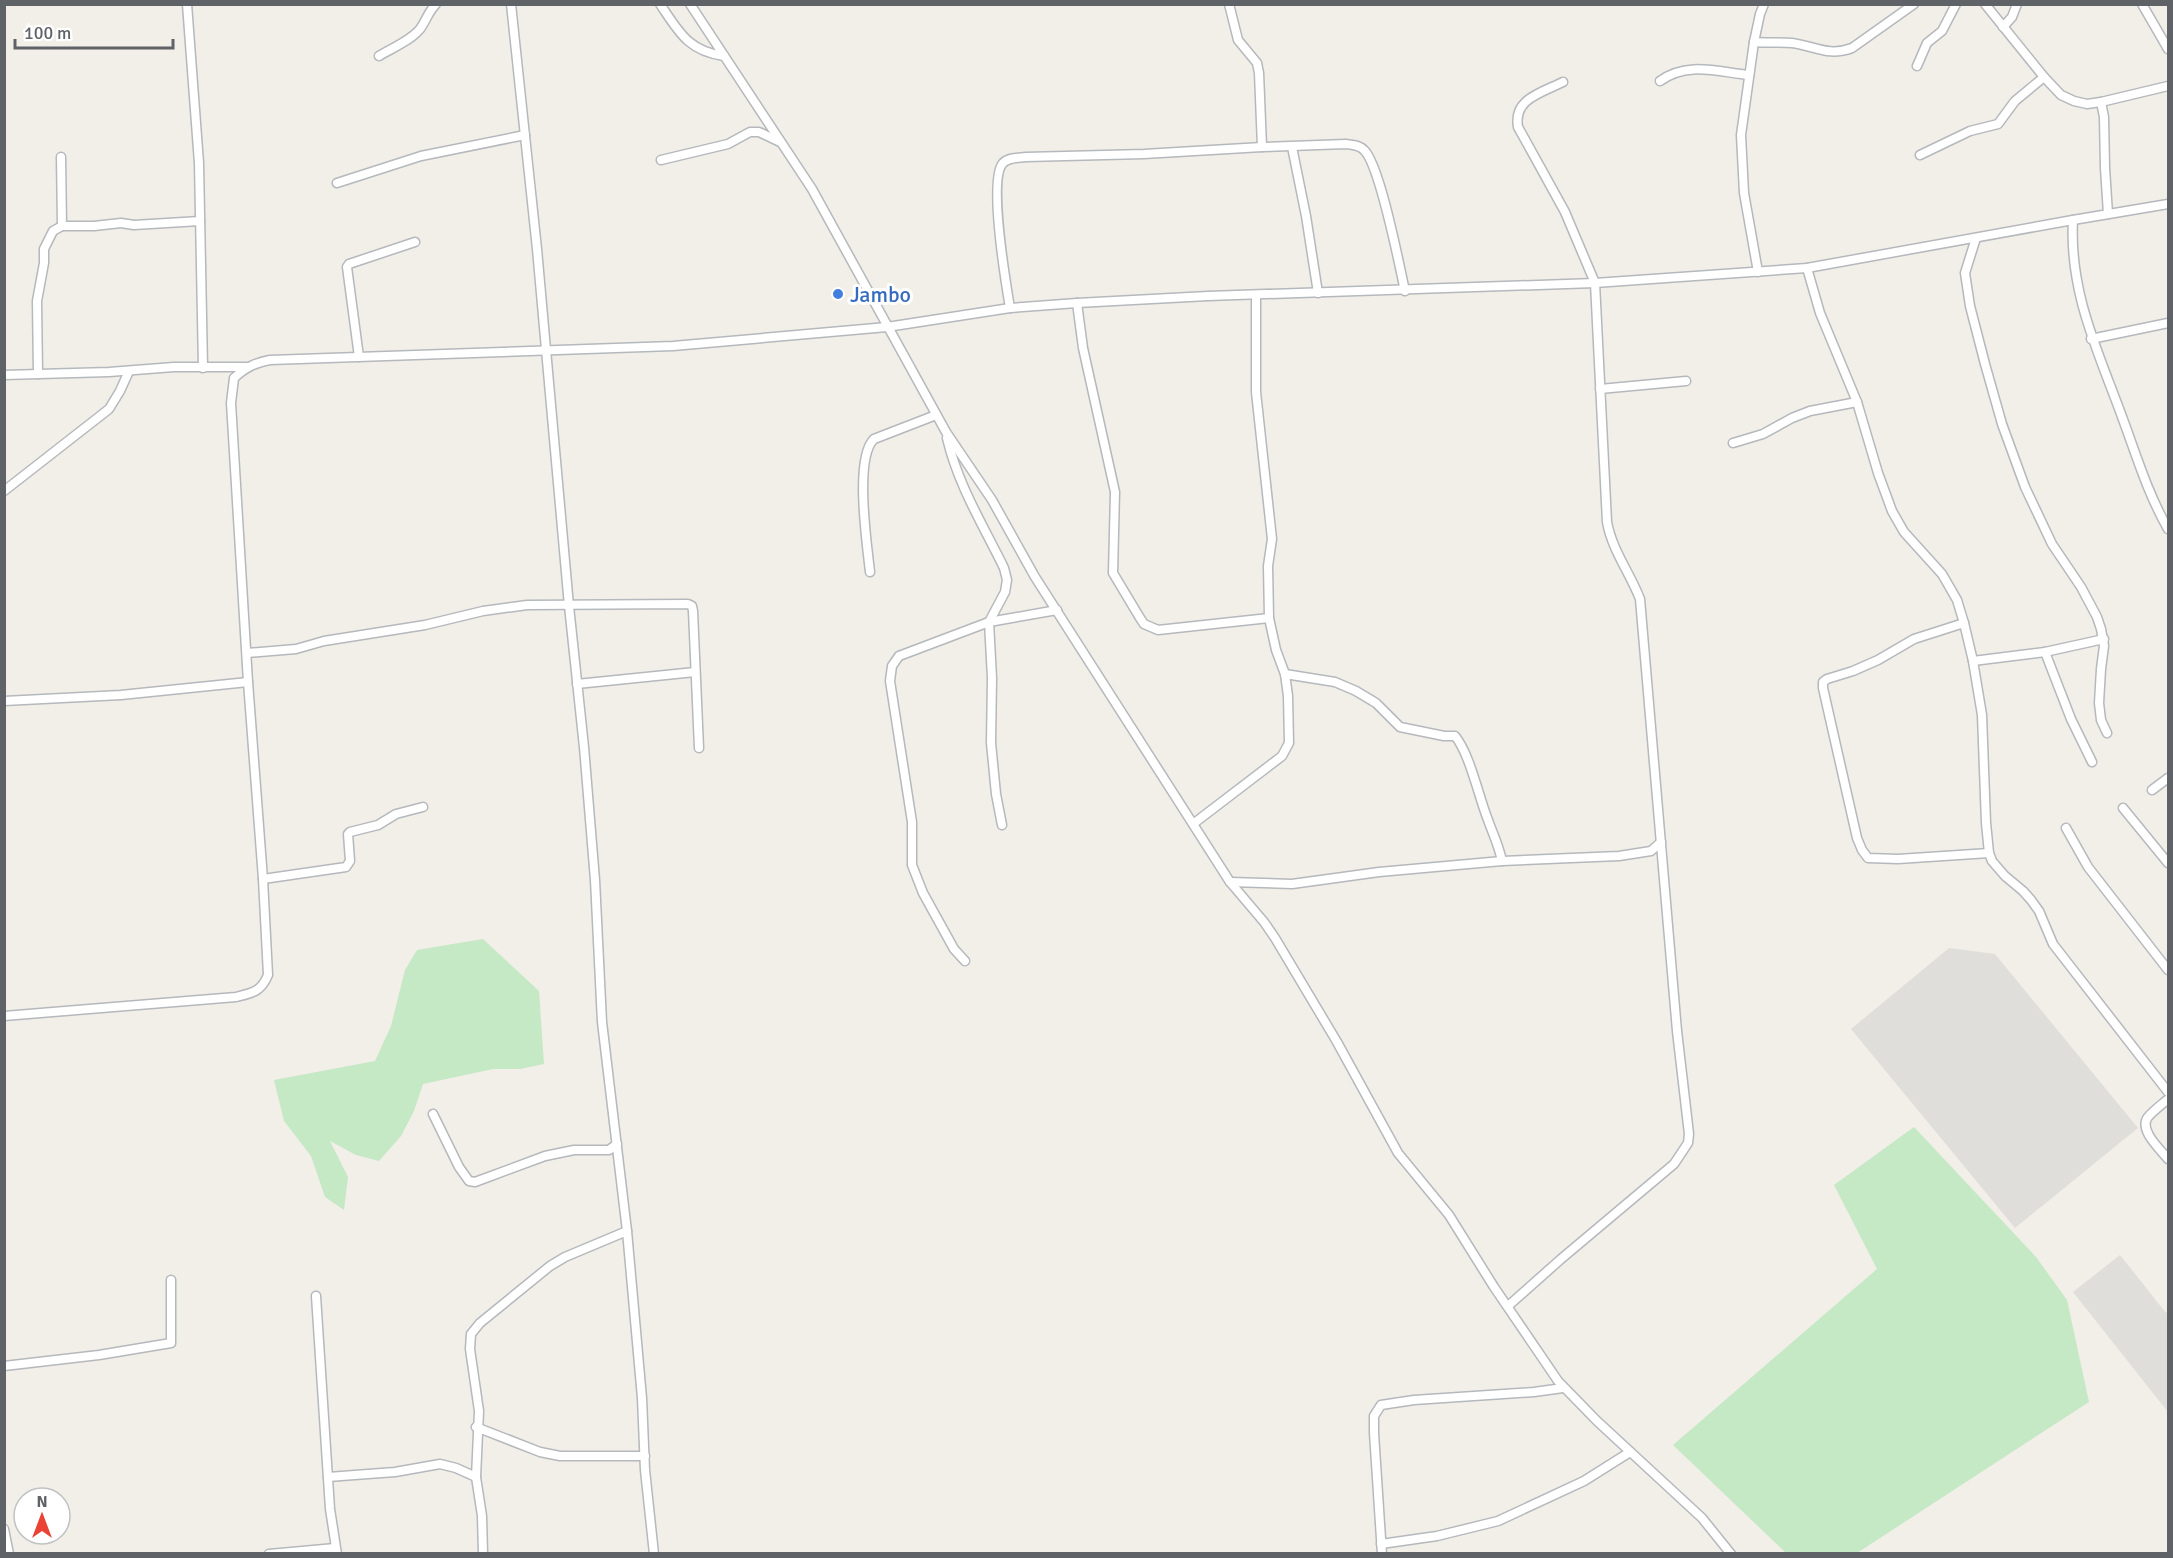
<svg xmlns="http://www.w3.org/2000/svg" width="2173" height="1558" font-family="Signika,sans-serif">
  <style>
    .industrial { fill: #e0deda }
    .green { fill: #c5e8c5 }
    .lines { fill: none; stroke-linecap: round; stroke-linejoin: round }
    .street-casing { stroke: #b5b8bc; stroke-width: 11 }
    .street { stroke: #fff; stroke-width: 8 }
    .shop-dot { fill: #3f7fe0; stroke: #fff; stroke-width: 2 }
    .labels { text-anchor: middle; stroke-width: 6; stroke-linejoin: round; paint-order: stroke }
    .shop-label { font-size: 22px; fill: #366cbe; stroke: #fff; text-anchor: start }
  </style>
  <rect width="100%" height="100%" fill="#f1efe8"/>
  <g class="industrial">
    <polygon points="1949,948 1995,954 2138,1128 2015,1228 1851,1029"/>
    <polygon points="2120,1255 2166,1313 2168,1311 2168,1412 2073,1292"/>
  </g>
  <g class="green">
    <polygon points="483,939 539,991 544,1064 520,1069 493,1069 423,1084 414,1111 401,1136 379,1161 356,1155 330,1141 348,1177 344,1210 325,1197 311,1156 284,1121 274,1080 375,1061 391,1026 405,970 417,950"/>
    <polygon points="1914,1127 2036,1257 2067,1300 2089,1402 1857,1553 1786,1553 1673,1445 1877,1269 1834,1185"/>
  </g>
  <g class="lines">
    <defs>
      <g id="street">
        <polyline points="187,4 199,163 203,368"/>
        <polyline points="511,4 537,249 569,606 584,747 595,880 602,1022 627,1231 642,1398 645,1470 654,1554"/>
        <path d="M660,4C679,32 688,51 724,56"/>
        <polyline points="690,4 812,189 946,432 992,500 1035,577 1230,882 1264,922 1275,938 1337,1042 1398,1153 1449,1215 1494,1287 1558,1381 1597,1421 1702,1518 1731,1554"/>
        <path d="M1229,4L1238,40L1257,63L1259,73L1262,147L1346,144C1353,145 1359,145 1364,150C1380,165 1399,264 1405,291"/>
        <polyline points="1985,4 2044,77 2061,95 2074,101 2087,104 2101,102 2168,86"/>
        <polyline points="2142,4 2168,49"/>
        <polyline points="2003,27 2012,17 2017,4"/>
        <path d="M1754,42C1766,43 1779,42 1792,43C1815,46 1828,57 1852,48L1914,4"/>
        <path d="M379,56C392,48 410,41 420,29C426,21 428,12 436,4"/>
        <polyline points="1917,66 1927,43 1942,31 1956,4"/>
        <path d="M1660,81C1687,61 1718,72 1749,75"/>
        <polyline points="2101,102 2104,117 2105,168 2108,214"/>
        <polyline points="1292,147 1306,216 1318,293"/>
        <polyline points="1920,155 1970,131 1998,124 2015,101 2044,77"/>
        <polyline points="61,157 62,226"/>
        <polyline points="661,160 728,144 750,132 759,132 780,142"/>
        <polyline points="337,183 421,156 525,135"/>
        <path d="M2073,220C2069,291 2097,349 2121,414C2136,454 2147,492 2168,529"/>
        <polyline points="1976,238 1965,273 1970,306 1985,364 2002,424 2025,487 2052,544 2081,587 2097,617 2101,629 2104,646 2101,669 2099,703 2101,720 2107,733"/>
        <polyline points="1807,268 1820,313 1857,402 1878,473 1892,511 1904,532 1942,574 1957,600 1964,623 1973,661 1982,715 1986,823 1989,853 1992,861 2005,876 2023,891 2031,900 2039,911 2053,944 2168,1092"/>
        <polyline points="1758,272 1744,193 1741,135 1754,42 1760,14 1764,4"/>
        <polyline points="1077,303 1083,348 1115,492 1113,573 1140,618 1144,624 1158,630 1269,618"/>
        <path d="M1010,308C1006,284 988,179 1003,163C1009,157 1019,158 1026,157L1144,154L1262,147"/>
        <polyline points="2091,339 2168,323"/>
        <polyline points="359,357 347,267 349,264 415,242"/>
        <polyline points="38,374 37,301 44,263 44,249 53,231 62,226 94,226 121,223 134,225 200,221"/>
        <polyline points="4,375 109,372 174,367 246,367"/>
        <polyline points="1600,389 1686,381"/>
        <path d="M947,438C958,485 983,525 1004,568L1007,580L1005,592L989,622L992,678L991,743L996,794L1002,825"/>
        <polyline points="1733,443 1763,434 1792,418 1810,411 1857,402"/>
        <polyline points="4,491 109,409 120,391 129,371"/>
        <path d="M870,572C867,544 854,458 874,439L936,415"/>
        <polyline points="1964,623 1914,639 1878,660 1853,671 1827,679 1823,682 1823,688 1857,838 1862,850 1868,858 1898,859 1989,853"/>
        <polyline points="2045,652 2071,719 2092,762"/>
        <polyline points="247,653 296,649 324,641 425,625 483,611 527,605 688,604 692,606 693,611 699,748"/>
        <polyline points="1973,661 2045,652 2104,639"/>
        <path d="M1285,674L1335,682L1356,691L1376,703L1400,727L1444,736H1455C1470,754 1479,798 1488,820C1493,834 1499,846 1502,861"/>
        <polyline points="577,684 695,672"/>
        <polyline points="4,701 121,695 248,682"/>
        <polyline points="2152,790 2168,778"/>
        <polyline points="2123,808 2168,863"/>
        <polyline points="1193,824 1282,756 1289,743 1288,696 1285,674 1276,650 1269,618 1268,566 1272,539 1256,392 1256,296"/>
        <polyline points="2066,828 2088,867 2168,970"/>
        <polyline points="263,879 346,867 350,861 348,834 350,832 378,825 396,814 423,807"/>
        <polyline points="1230,882 1292,884 1379,872 1502,861 1619,856 1651,851 1661,842"/>
        <polyline points="965,961 954,949 923,893 912,865 912,822 890,681 892,666 899,656 989,622 1057,610"/>
        <path d="M4,1016L236,997C252,993 261,992 268,975L263,879L248,682L231,403L234,378C246,367 255,363 270,360L673,346L887,327L1010,308L1077,303L1208,296L1595,283L1807,268L2073,220L2168,204"/>
        <path d="M2167,1100C2161,1105 2153,1111 2148,1117C2138,1130 2161,1150 2168,1159"/>
        <polyline points="433,1114 459,1167 469,1181 475,1182 545,1156 574,1150 609,1150 617,1144"/>
        <polyline points="316,1296 330,1509 337,1554"/>
        <path d="M1508,1306L1561,1259L1674,1164L1688,1143L1689,1134L1677,1031L1640,599C1630,573 1612,550 1607,522L1595,283L1565,212L1518,127C1513,99 1541,93 1563,82"/>
        <polyline points="4,1366 99,1355 171,1343 171,1280"/>
        <polyline points="476,1427 540,1452 560,1456 645,1456"/>
        <polyline points="328,1477 395,1472 440,1464 456,1468 476,1477"/>
        <polyline points="4,1529 9,1554"/>
        <polyline points="1381,1544 1437,1536 1498,1521 1584,1481 1630,1452"/>
        <polyline points="269,1554 335,1548"/>
        <polyline points="483,1554 482,1516 476,1477 479,1411 470,1349 471,1334 480,1323 550,1266 565,1257 627,1231"/>
        <polyline points="1382,1554 1374,1433 1374,1416 1381,1405 1414,1400 1534,1392 1563,1388"/>
      </g>
    </defs>
    <use href="#street" class="street-casing"/>
    <use href="#street" class="street"/>
  </g>
  <circle class="shop-dot" cx="838" cy="294" r="6"/>
  <g class="labels">
    <g class="shop-label">
      <text x="850" y="302">Jambo</text>
    </g>
  </g>
  <rect width="2173" height="1558" fill="none" stroke="#5f6368" stroke-width="12"/>
  <g transform="translate(42 1516)"><circle r="28" fill="#ffffff" stroke="#bfc1c3" stroke-width="1.5"/>
  <path d="M0-4.5L10 22L0 15L-10 22Z" fill="#ea4335"/>
  <text y="-9" font-size="16" font-weight="bold" text-anchor="middle" fill="#5f6368">N</text>
  </g>
  <path d="M15 39v9h158v-9" fill="none" stroke="#5f6368" stroke-width="3"/>
  <text x="24" y="39" font-size="18" fill="#5f6368" stroke="#ffffff" stroke-width="4.5" paint-order="stroke">100 m</text>
</svg>
